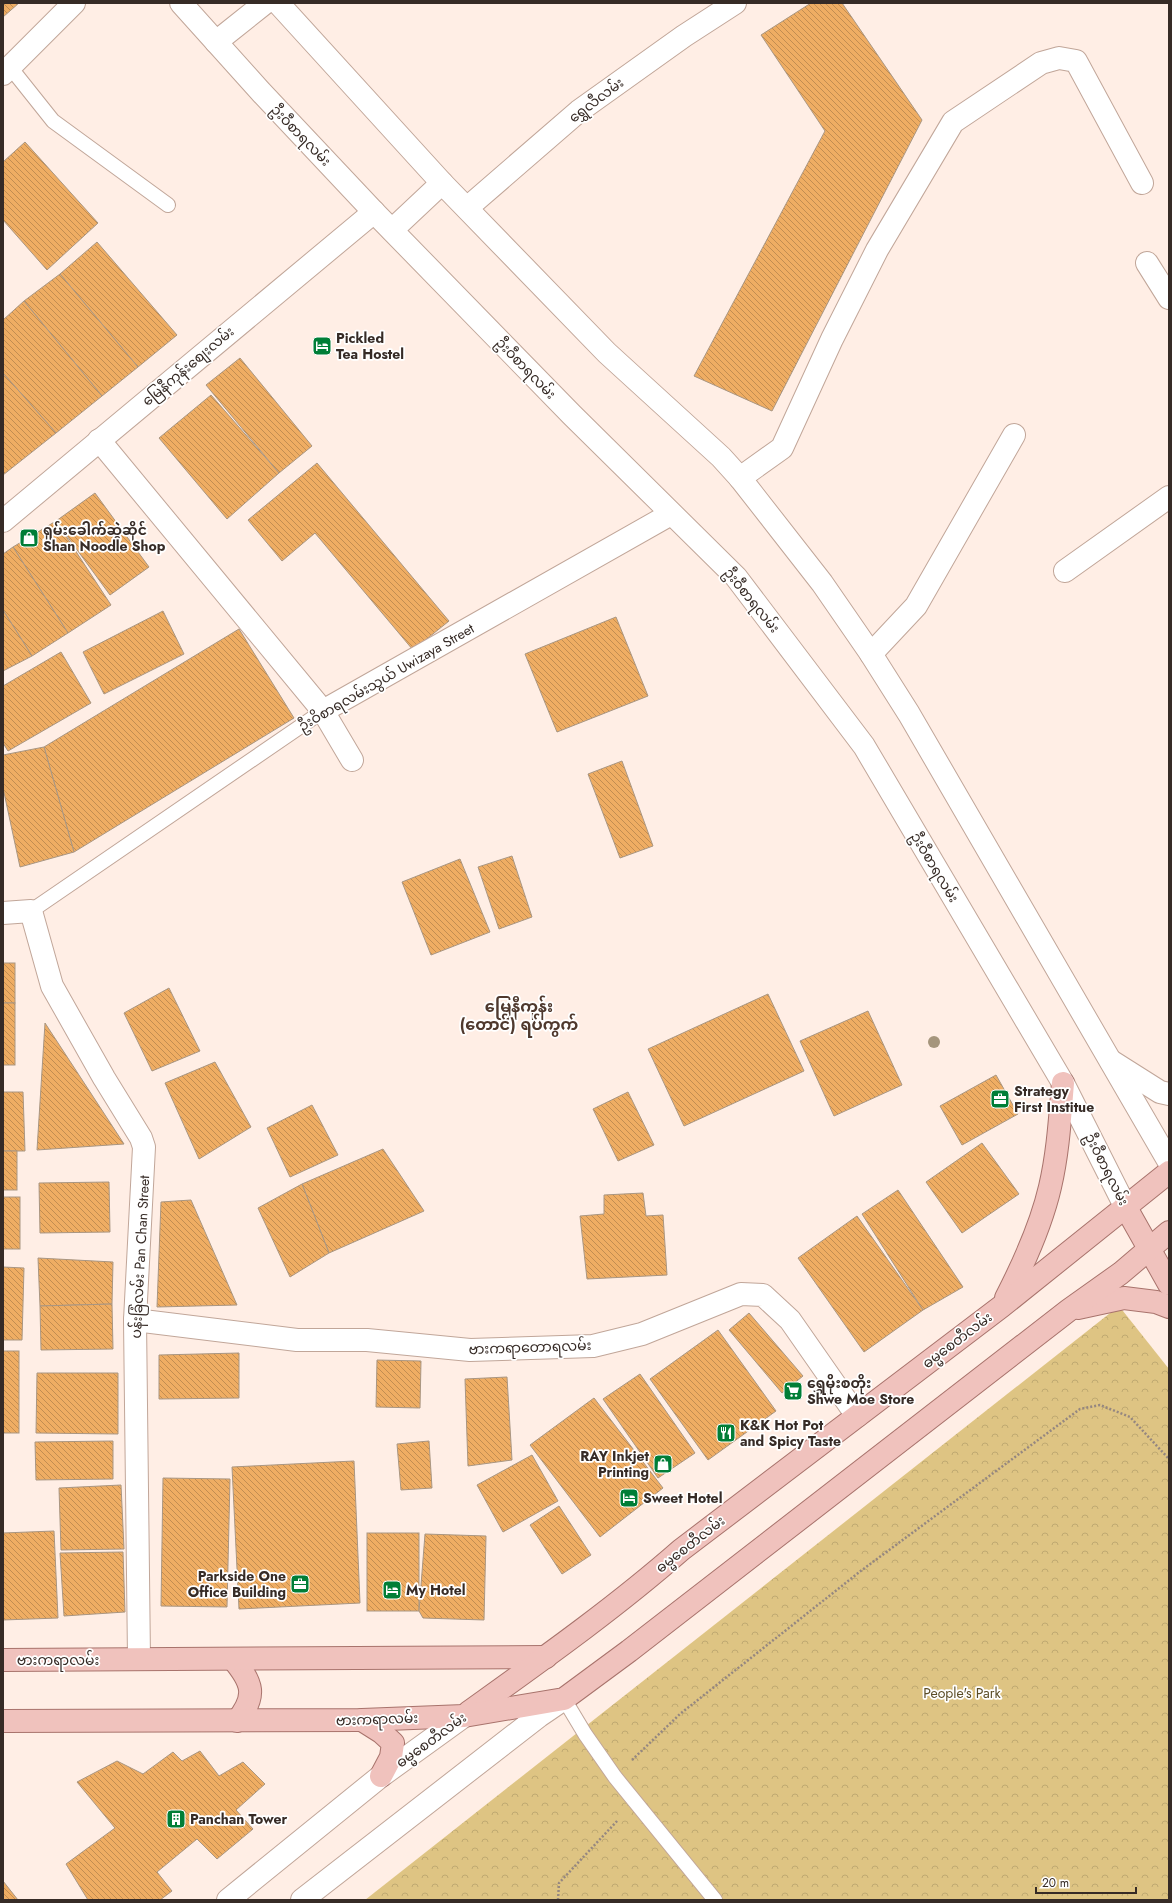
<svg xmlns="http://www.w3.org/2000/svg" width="1172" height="1903" font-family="Jost,'Noto Sans Myanmar',sans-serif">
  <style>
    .park { fill: url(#park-crowns) }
    .building { fill: url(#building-back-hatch); stroke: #a99682 }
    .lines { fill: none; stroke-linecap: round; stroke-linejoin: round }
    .service-casing { stroke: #c1a699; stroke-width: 16 }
    .minor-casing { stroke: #c1a699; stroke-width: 24 }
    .secondary-casing { stroke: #c1a699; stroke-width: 24 }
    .primary-casing { stroke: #a8736c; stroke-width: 24 }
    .path { stroke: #958780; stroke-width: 2.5; stroke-dasharray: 2 2; stroke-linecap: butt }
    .service { stroke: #fff; stroke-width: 14 }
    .minor { stroke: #fff; stroke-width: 22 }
    .secondary { stroke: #fff; stroke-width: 22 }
    .primary { stroke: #f0c2bd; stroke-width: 22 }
    .tree { fill: #a5957c }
    .labels { text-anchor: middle; stroke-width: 3.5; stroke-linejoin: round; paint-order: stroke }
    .street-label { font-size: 14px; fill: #362b26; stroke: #fff }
    .poi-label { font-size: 14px; font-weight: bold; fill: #362b26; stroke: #fff; text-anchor: start }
    .park-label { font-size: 14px; fill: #5c4d26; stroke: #fff }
    .quarter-label { font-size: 16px; font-weight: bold; fill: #4f392e; stroke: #fff }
  </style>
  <defs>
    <pattern id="park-crowns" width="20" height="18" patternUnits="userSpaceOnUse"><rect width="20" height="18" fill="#dec483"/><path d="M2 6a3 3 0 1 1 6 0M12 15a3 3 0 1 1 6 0" fill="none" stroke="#bfa971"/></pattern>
    <pattern id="building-back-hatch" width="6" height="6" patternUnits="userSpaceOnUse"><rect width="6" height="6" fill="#efad63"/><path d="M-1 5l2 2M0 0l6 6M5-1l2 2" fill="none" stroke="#c28d51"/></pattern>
  </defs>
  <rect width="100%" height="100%" fill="#ffeee5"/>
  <polygon class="park" points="1119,1306 1169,1369 1169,1900 365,1900"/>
  <g class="building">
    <polygon points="3,3 19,3 3,17"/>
    <polygon points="811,3 842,3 922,120 772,411 694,376 825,131 761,35"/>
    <polygon points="25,142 98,223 47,270 3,220 3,162"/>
    <polygon points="97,242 177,335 138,367 60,274"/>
    <polygon points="60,274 138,367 102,396 24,301"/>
    <polygon points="24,301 102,396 56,433 3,373 3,320"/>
    <polygon points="240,358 312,446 279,473 206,385"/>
    <polygon points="3,373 56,433 3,475"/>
    <polygon points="211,395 279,473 227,519 159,438"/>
    <polygon points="317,463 449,621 413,650 315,533 282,561 248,520"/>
    <polygon points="95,493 149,567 110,595 56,521"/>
    <polygon points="56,521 111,605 68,633 13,547"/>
    <polygon points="13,547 68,633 32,656 3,610 3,554"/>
    <polygon points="3,610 32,656 3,671"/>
    <polygon points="163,611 184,654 104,694 83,652"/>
    <polygon points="616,617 648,696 557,732 525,654"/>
    <polygon points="239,629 294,718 74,852 44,747"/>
    <polygon points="61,652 91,703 8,751 3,743 3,686"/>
    <polygon points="44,747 74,852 20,867 3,788 3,755"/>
    <polygon points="622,761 653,846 620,858 588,774"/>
    <polygon points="512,856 532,917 499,929 478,867"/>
    <polygon points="460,859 490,932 431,955 402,882"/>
    <rect x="3" y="963" width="12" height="40"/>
    <polygon points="169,988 200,1051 152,1071 124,1013"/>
    <polygon points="768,994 804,1071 684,1126 648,1049"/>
    <rect x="3" y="1003" width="12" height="62"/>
    <polygon points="868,1011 902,1085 834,1116 800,1041"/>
    <polygon points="45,1023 124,1144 37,1150"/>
    <polygon points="215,1062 251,1127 199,1159 165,1083"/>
    <polygon points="996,1075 1018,1114 962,1145 940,1106"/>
    <polygon points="3,1092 23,1092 25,1151 3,1151"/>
    <polygon points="628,1092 654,1145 618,1161 593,1109"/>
    <polygon points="312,1105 338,1155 290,1177 267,1128"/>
    <polygon points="982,1143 1019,1194 962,1233 926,1182"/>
    <polygon points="383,1149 424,1211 329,1253 302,1184"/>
    <rect x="3" y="1151" width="14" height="39"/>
    <polygon points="109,1182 110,1232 40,1233 39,1183"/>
    <polygon points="302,1184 329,1253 290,1277 258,1208"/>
    <polygon points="898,1190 963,1287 923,1310 862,1214"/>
    <polygon points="643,1193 646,1216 663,1215 667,1275 587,1279 580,1216 604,1214 604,1195"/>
    <rect x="3" y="1197" width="17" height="52"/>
    <polygon points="191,1200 237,1305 157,1307 161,1202"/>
    <polygon points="857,1216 923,1310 864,1352 798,1258"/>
    <polygon points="38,1258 113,1262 112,1304 40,1306"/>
    <polygon points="3,1267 24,1268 22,1340 3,1340"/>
    <polygon points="112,1304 113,1349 41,1350 40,1306"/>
    <polygon points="749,1313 803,1376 782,1393 729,1330"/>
    <polygon points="718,1330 776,1411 708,1460 650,1379"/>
    <rect x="3" y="1351" width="16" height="82"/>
    <polygon points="239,1353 239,1398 159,1399 159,1355"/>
    <polygon points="377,1360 421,1361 420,1408 376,1407"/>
    <polygon points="37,1373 118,1373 118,1434 36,1433"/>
    <polygon points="640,1374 695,1453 658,1478 603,1399"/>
    <polygon points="507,1377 512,1460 468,1466 465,1379"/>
    <polygon points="594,1398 663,1488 600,1537 530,1445"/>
    <polygon points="113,1441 113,1479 36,1480 35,1442"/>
    <polygon points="429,1441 432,1488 401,1490 397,1444"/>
    <polygon points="532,1455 558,1501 503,1532 477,1485"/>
    <polygon points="354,1461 360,1603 239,1609 232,1467"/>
    <polygon points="163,1478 230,1479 227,1607 161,1606"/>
    <polygon points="121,1485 124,1549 61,1550 59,1488"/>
    <polygon points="559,1506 591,1555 562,1574 530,1525"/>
    <polygon points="54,1531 58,1618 3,1620 3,1533"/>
    <rect x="367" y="1533" width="52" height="78"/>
    <polygon points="425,1534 486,1536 484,1620 423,1618 419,1611"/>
    <polygon points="123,1552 125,1612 64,1616 60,1553"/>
    <polygon points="200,1751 219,1776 243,1762 265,1784 236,1810 253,1829 217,1859 197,1839 157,1872 172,1891 160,1900 88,1900 66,1864 115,1828 77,1782 117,1761 143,1774 173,1752 182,1761"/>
    <polygon points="3,1881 18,1900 3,1900"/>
  </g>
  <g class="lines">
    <defs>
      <g id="service">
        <polyline points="10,67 53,121 168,205"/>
        <polyline points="31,911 323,711"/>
        <polyline points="564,1699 585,1734 615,1777 715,1900"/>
      </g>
      <g id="minor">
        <polyline points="3,74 74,3"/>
        <polyline points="467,208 579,111 684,36 735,3"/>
        <polyline points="1147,263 1169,298"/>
        <polyline points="99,440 323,711 352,760"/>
        <polyline points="740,478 782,448 832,339 877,250 953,122 1041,63 1059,58 1076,61 1142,183"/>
        <polyline points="3,521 374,212"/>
        <polyline points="1065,571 1169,497"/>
        <polyline points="871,654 916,606 1014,435"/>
        <polyline points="323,711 671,514"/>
        <polyline points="3,913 31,911 52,986 104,1078 141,1138 144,1147 135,1320 139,1659"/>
        <polyline points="135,1320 297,1340 367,1340 470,1350 593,1346 642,1334 741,1294 763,1295 790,1320 857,1416"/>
      </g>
      <g id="secondary">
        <polyline points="181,3 261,92 374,212 572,415 736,577 864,746 1063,1083 1125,1206"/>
        <polyline points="278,3 442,183 607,353 721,457 740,478 822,583 871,654 909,714 1169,1162"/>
        <polyline points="216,42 265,3"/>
        <polyline points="392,230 442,183"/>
        <polyline points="1111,1061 1160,1092 1169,1094"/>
        <polyline points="228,1900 381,1776 464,1716"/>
        <polyline points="302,1900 539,1716 564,1699"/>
      </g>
      <g id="primary">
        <polyline points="1125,1206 1169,1284"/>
        <path d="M1006,1298C1024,1263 1041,1226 1050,1187C1058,1153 1060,1118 1063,1083"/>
        <polyline points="1078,1308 1124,1298 1156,1302 1169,1307"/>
        <path d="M233,1659C253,1683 257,1696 237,1721"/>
        <polyline points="3,1660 546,1657"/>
        <path d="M469,1712C540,1661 615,1608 681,1550L1002,1306L1169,1172"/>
        <polyline points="362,1720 381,1732 393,1743 391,1757 381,1776"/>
        <polyline points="3,1721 362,1720 464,1716 564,1699 629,1651 1069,1310 1121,1273 1169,1232"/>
      </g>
    </defs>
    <use href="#service" class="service-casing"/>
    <use href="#minor" class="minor-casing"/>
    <use href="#secondary" class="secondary-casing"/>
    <use href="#primary" class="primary-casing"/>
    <g class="path">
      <polyline points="632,1760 680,1714 862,1570 1080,1409 1100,1405 1130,1417 1169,1459"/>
      <polyline points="558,1900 559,1883 618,1820"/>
    </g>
    <use href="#service" class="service"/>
    <use href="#minor" class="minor"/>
    <use href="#secondary" class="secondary"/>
    <use href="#primary" class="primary"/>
  </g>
  <circle class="tree" cx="934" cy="1042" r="6"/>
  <defs>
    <symbol id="hotel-square" viewBox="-11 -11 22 22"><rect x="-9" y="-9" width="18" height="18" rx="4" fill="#007e37" stroke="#fff"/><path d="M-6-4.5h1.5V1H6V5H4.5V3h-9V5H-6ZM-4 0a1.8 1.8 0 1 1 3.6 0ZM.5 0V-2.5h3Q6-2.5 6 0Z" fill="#fff"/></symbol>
    <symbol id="shop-square" viewBox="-11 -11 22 22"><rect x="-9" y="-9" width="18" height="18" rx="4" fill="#007e37" stroke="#fff"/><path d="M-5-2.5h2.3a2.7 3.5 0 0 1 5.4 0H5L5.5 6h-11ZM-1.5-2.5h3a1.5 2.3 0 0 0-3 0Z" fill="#fff"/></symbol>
    <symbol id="office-square" viewBox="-11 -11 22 22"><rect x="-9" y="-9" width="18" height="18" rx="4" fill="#007e37" stroke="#fff"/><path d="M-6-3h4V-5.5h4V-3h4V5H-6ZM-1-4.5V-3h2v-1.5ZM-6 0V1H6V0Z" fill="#fff"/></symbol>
    <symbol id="supermarket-square" viewBox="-11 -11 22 22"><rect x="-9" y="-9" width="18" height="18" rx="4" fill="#007e37" stroke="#fff"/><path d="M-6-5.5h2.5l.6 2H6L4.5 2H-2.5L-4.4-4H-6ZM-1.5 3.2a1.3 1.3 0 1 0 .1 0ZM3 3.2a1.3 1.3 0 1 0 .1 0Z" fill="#fff"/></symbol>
    <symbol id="restaurant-square" viewBox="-11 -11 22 22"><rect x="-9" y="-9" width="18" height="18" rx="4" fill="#007e37" stroke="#fff"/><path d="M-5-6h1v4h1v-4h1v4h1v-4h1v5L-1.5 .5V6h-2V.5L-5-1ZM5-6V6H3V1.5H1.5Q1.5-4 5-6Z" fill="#fff"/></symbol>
    <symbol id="building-square" viewBox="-11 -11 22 22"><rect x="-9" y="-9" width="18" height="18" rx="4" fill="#007e37" stroke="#fff"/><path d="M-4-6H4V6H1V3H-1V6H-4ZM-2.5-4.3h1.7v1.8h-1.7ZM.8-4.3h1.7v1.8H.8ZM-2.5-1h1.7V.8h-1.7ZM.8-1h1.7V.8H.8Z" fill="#fff"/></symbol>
  </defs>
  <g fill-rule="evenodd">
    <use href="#hotel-square" x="311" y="335" width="22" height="22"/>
    <use href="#shop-square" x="18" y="527" width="22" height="22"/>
    <use href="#office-square" x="989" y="1088" width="22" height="22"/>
    <use href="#supermarket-square" x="782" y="1380" width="22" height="22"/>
    <use href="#restaurant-square" x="715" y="1422" width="22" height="22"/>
    <use href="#shop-square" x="652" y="1453" width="22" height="22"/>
    <use href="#hotel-square" x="618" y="1487" width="22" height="22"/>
    <use href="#office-square" x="289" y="1573" width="22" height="22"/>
    <use href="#hotel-square" x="381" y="1579" width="22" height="22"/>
    <use href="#building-square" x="165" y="1808" width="22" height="22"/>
  </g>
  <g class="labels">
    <g class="street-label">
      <text transform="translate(596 100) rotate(-37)" y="5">ရွှေလီလမ်း</text>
      <text transform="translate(301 135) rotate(46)" y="5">ဦးဝီစာရလမ်း</text>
      <text transform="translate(188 366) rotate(-40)" y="5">မြေနီကုန်းစျေးလမ်း</text>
      <text transform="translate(526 368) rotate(46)" y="5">ဦးဝီစာရလမ်း</text>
      <text transform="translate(752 600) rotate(51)" y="5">ဦးဝီစာရလမ်း</text>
      <text transform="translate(386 677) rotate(-30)" y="5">ဦးဝိစာရလမ်းသွယ် Uwizaya Street</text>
      <text transform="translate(935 867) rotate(59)" y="5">ဦးဝီစာရလမ်း</text>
      <text transform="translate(1107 1169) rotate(63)" y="5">ဦးဝီစာရလမ်း</text>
      <text transform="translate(140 1257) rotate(-87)" y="5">ပန်းခြံလမ်း Pan Chan Street</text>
      <text transform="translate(957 1340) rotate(-37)" y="5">ဓမ္မစေတီလမ်း</text>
      <text transform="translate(530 1347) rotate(-2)" y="5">ဗားကရာတောရလမ်း</text>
      <text transform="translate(690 1544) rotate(-38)" y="5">ဓမ္မစေတီလမ်း</text>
      <text x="58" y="1665">ဗားကရာလမ်း</text>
      <text transform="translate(377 1719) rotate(-2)" y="5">ဗားကရာလမ်း</text>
      <text transform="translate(431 1740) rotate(-36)" y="5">ဓမ္မစေတီလမ်း</text>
    </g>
    <g class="poi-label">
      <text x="336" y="343">Pickled<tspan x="336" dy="16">Tea Hostel</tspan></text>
      <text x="43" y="535">ရှမ်းခေါက်ဆွဲဆိုင်<tspan x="43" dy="16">Shan Noodle Shop</tspan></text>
      <text x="1014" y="1096">Strategy<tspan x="1014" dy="16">First Institue</tspan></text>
      <text x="807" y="1388">ရွှေမိုးစတိုး<tspan x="807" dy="16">Shwe Moe Store</tspan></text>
      <text x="740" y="1430">K&amp;K Hot Pot<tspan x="740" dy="16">and Spicy Taste</tspan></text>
      <text x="649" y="1461" text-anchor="end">RAY Inkjet<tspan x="649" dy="16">Printing</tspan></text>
      <text x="643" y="1503">Sweet Hotel</text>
      <text x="286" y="1581" text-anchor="end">Parkside One<tspan x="286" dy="16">Office Building</tspan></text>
      <text x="406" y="1595">My Hotel</text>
      <text x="190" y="1824">Panchan Tower</text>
    </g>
    <g class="park-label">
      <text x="962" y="1698">People's Park</text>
    </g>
    <g class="quarter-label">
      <text x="519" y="1012">မြေနီကုန်း<tspan x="519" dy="18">(တောင်) ရပ်ကွက်</tspan></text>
    </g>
  </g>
  <rect width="1172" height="1903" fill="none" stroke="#362b26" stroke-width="8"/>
  <path d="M1036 1887v6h100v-6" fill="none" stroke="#362b26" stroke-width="2"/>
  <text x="1042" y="1887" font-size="12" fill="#362b26" stroke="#ffffff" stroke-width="3" paint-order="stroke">20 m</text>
</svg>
